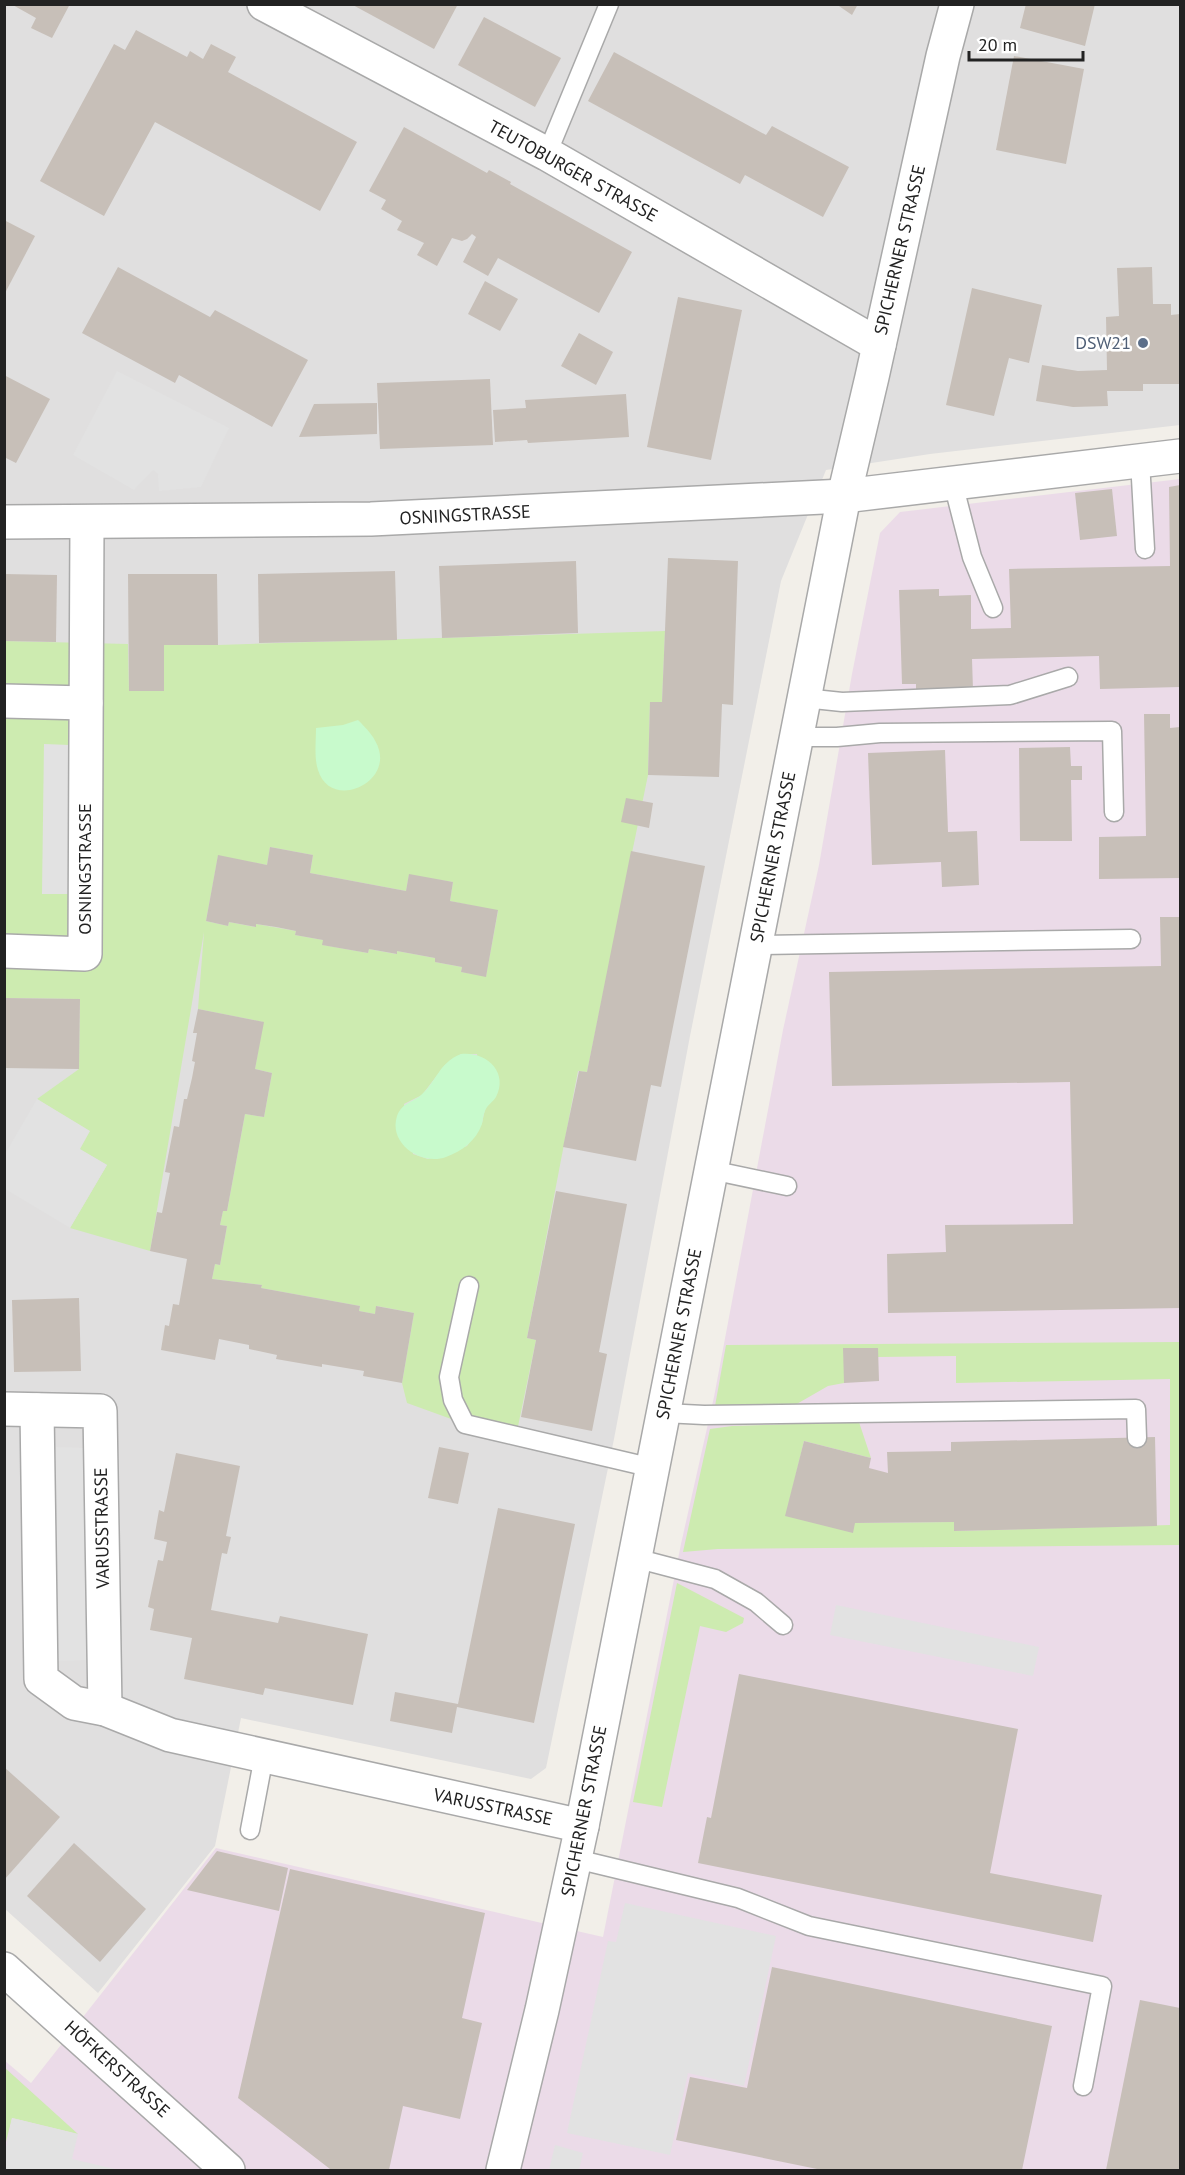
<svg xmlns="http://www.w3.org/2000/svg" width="1185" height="2175" font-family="'PT Sans',sans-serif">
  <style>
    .residential { fill: #e0dfdf }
    .industrial { fill: #ebdbe8 }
    .grass { fill: #cdebb0; fill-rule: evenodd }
    .park { fill: #c8facc }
    .parking { fill: #e2e2e2 }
    .building { fill: #c7bfb8 }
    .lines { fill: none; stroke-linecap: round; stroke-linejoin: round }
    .lane-casing { stroke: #a9a9a9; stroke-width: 21 }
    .street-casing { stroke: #a9a9a9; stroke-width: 36 }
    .lane { stroke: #fff; stroke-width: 18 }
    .street { stroke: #fff; stroke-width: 33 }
    .service-dot { fill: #5c6f8a; stroke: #fff; stroke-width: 2 }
    .labels { text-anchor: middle; stroke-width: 5; stroke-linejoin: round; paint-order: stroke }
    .street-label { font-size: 18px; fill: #222; stroke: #fff }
    .service-label { font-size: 18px; fill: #4e5e75; stroke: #fff; text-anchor: end }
  </style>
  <rect width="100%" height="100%" fill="#f2efe9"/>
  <polygon class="residential" points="5,5 1180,5 1180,425 930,454 826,470 781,581 690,1036 614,1439 546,1768 531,1779 241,1718 215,1846 98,1993 5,1909"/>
  <polygon class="industrial" points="1180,479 1180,2170 5,2170 4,2060 31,2083 216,1848 603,1937 681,1544 714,1397 783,1030 819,865 852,674 880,533 900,512"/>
  <g class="grass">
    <path d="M665,631L662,702H650L648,775L587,1072L578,1071L527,1338L536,1340L516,1436L465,1424L407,1403L402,1383L414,1313L377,1306L375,1314L359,1311L360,1306L261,1288L262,1285L212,1279L215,1264L220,1265L227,1226L220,1225L223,1211H227L245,1114L264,1117L272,1073L255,1069L263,1022L198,1009L204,932L150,1251L70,1228L107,1165L79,1149L89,1131L37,1099L79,1069L80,999L5,998V641L128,644L129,691H164V645H218ZM270,847L313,855L310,873L406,891L409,875L453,882L450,901L498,911L486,976L461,972L462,967L435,962V958L397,951L396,954L369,949L368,953L323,945V940L295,935L296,931L256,924L255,927L229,922L228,926L206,921L218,856L267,865ZM461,1054H477L485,1109L482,1123L467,1146L428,1159L413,1154L404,1104L422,1095L445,1065Z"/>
    <polygon points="1180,1342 1180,1545 718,1549 683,1552 710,1429 732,1426 859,1422 871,1458 804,1441 786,1515 855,1523 954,1522 955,1531 1170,1525 1170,1379 956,1383 956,1356 878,1357 878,1348 844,1348 844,1383 828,1386 795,1405 715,1406 726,1345"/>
    <polygon points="677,1583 744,1618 743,1623 726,1632 700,1626 662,1807 633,1802"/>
    <polygon points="4,2067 78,2134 12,2118 6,2142 5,2141"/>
  </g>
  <g class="park">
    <path d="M358,720C366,728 376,738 379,750C389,785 330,810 318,770C314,758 316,741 316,728L343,725Z"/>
    <path d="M461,1054C486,1051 509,1072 496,1097C493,1102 487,1105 485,1111C483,1115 483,1120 482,1124C476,1141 462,1151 446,1157C422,1166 388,1144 397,1116C402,1103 411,1103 420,1096C437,1082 438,1063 461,1054Z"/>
  </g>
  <g class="parking">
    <polygon points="117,371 229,428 201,487 159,491 158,474 153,470 134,490 73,455"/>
    <polygon points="44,744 70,745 69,894 42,894"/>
    <polygon points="37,1099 90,1131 80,1149 107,1165 70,1228 5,1189 5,1154"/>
    <polygon points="55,1447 90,1448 92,1660 57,1661"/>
    <polygon points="836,1605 1039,1647 1033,1676 830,1635"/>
    <polygon points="625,1903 776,1936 744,2086 688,2073 670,2155 567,2133 608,1941 616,1942"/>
    <polygon points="12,2118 78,2134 72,2159 119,2170 5,2170 5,2153"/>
    <polygon points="555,2145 583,2153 579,2170 549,2170"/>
  </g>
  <g class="building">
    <polygon points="11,4 70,4 52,38 31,28 36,18"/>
    <polygon points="351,4 458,4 434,49"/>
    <polygon points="836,4 858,4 852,15"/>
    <polygon points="1026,4 1095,4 1085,46 1020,28"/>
    <polygon points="484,17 561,58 535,107 458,65"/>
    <polygon points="136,30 187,57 190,51 203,59 211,44 236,57 228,72 357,142 320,211 155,122 104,216 40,181 114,44 125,50"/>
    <polygon points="614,52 766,135 772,126 849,167 823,217 745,175 740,184 588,101"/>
    <polygon points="1014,56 1084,69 1066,164 996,150"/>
    <polygon points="404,127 487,173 489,170 511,182 510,184 632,252 599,313 498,258 488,276 463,262 476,237 472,234 467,239 462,241 452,238 437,266 417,255 424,243 397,230 402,221 381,209 386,200 369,191"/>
    <polygon points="4,220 35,236 4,295"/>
    <polygon points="118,267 210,317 215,310 308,360 272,427 179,375 175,383 82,333"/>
    <polygon points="1152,267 1153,304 1171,304 1171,315 1180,314 1180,384 1143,384 1143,391 1107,391 1108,406 1073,407 1036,401 1042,365 1078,371 1107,370 1106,317 1119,316 1117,268"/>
    <polygon points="485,281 518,299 500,331 468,314"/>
    <polygon points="972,288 1042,305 1029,363 1009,358 994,416 946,405"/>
    <polygon points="678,297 742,310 711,460 647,447"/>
    <polygon points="579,333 613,352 596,385 561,366"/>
    <polygon points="4,375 50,399 16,463 4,457"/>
    <polygon points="490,379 493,445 380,449 377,383"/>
    <polygon points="626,394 629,437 528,443 527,440 495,442 493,410 526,408 525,400"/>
    <polygon points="377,403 377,434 299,437 314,404"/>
    <polygon points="1180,485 1180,687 1100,689 1099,656 972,659 973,690 916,691 916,684 902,684 899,590 939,589 939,596 971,595 971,629 1011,628 1009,569 1170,566 1169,487"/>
    <polygon points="1112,489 1117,536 1080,540 1075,493"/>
    <polygon points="668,558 738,561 733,705 722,704 719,777 648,775 650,702 662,702"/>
    <polygon points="576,561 578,633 442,638 439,566"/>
    <polygon points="395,571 397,640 259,643 258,574"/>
    <polygon points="4,574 57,575 56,642 4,641"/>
    <polygon points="128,574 217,574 218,645 164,645 164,691 129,691"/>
    <polygon points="1144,714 1170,714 1170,728 1180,727 1180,878 1099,879 1099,837 1146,836"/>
    <polygon points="1070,747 1071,766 1082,766 1082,780 1071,780 1072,841 1020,841 1019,748"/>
    <polygon points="945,750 948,832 977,831 979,885 942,887 941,862 872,865 868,753"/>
    <polygon points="626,798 653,803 649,828 621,822"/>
    <polygon points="270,847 313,855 310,873 406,891 409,874 453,882 450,901 498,910 486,977 461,972 462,967 435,962 435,958 397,951 397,954 369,949 368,953 322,945 323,940 295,935 296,931 276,927 256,924 256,927 229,922 228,926 206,921 218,855 267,865"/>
    <polygon points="631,851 705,866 661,1087 651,1085 636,1161 563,1147 579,1071 587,1072"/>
    <polygon points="1160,917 1180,917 1180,1308 888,1313 887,1254 946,1252 945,1225 1073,1224 1070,1082 832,1086 829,972 1161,966"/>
    <polygon points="4,998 80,999 79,1069 4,1068"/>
    <polygon points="198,1009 264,1022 255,1069 272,1073 264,1117 245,1114 227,1211 223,1211 220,1225 227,1226 220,1265 215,1264 212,1279 262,1285 261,1288 360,1306 359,1311 375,1314 376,1306 414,1313 402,1383 363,1376 364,1371 322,1364 322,1367 276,1359 277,1355 249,1349 249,1345 219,1339 215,1360 161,1350 165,1325 169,1326 173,1304 179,1305 187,1259 150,1251 157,1212 162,1213 170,1173 165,1172 174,1126 179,1127 184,1099 187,1099 192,1078 195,1062 192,1061 197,1033 193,1033"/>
    <polygon points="556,1191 627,1204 599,1352 607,1354 592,1431 521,1417 536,1340 527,1338"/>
    <polygon points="79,1298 81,1371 14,1372 12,1300"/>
    <polygon points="843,1348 878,1348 879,1381 844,1383"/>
    <polygon points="1155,1437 1157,1526 954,1531 954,1522 855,1523 853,1533 785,1516 804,1441 871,1458 869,1468 888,1473 887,1452 951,1451 951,1442"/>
    <polygon points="439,1447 469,1453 458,1504 428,1498"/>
    <polygon points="176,1453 240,1466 226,1536 231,1537 227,1554 222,1553 211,1610 278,1623 280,1616 368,1634 353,1705 265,1688 263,1695 184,1679 192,1638 150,1630 154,1609 148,1607 158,1560 163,1561 167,1542 154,1539 159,1510 164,1512"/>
    <polygon points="498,1508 575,1524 534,1723 457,1707 452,1733 390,1721 395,1692 458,1704"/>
    <polygon points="739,1674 1018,1729 990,1873 1102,1895 1093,1942 698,1863 707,1817 711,1818"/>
    <polygon points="4,1767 60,1817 4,1880"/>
    <polygon points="74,1843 146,1909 100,1962 27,1896"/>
    <polygon points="217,1851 288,1868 279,1911 187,1890"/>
    <polygon points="290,1869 485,1913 462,2018 482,2023 460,2119 403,2106 389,2170 338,2170 330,2169 238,2098"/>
    <polygon points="772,1967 1052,2026 1022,2170 822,2170 676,2140 690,2077 747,2088"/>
    <polygon points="1140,2000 1180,2008 1180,2170 1106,2170"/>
  </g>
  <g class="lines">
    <defs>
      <g id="lane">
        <polyline points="547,154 609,4"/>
        <polyline points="1140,461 1145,549"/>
        <polyline points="953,483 972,557 993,608"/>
        <polyline points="804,698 842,702 1010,695 1068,677"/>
        <polyline points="796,737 837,737 880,733 1112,731 1114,812"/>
        <polyline points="756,945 1131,939"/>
        <polyline points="711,1170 787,1186"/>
        <polyline points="469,1286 449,1377 453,1400 465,1424 653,1468"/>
        <polyline points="664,1413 704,1415 1136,1409 1137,1438"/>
        <polyline points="635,1558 715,1579 756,1602 783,1625"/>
        <polyline points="250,1830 264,1756"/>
        <polyline points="576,1859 738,1898 809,1926 1102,1986 1083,2086"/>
      </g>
      <g id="street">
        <polyline points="264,4 547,154 879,345"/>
        <polyline points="4,522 371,519 844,496 1180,456"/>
        <polyline points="4,701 86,703"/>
        <polyline points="4,951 85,954 87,522"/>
        <polyline points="4,1409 100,1411 105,1709"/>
        <polyline points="37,1410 41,1679 74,1703 105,1709 170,1735 582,1826"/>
        <polyline points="4,1969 228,2170"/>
        <polyline points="503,2170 542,2010 582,1826 844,496 872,377 943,56 957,4"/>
      </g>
    </defs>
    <use href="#lane" class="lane-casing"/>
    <use href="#street" class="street-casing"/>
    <use href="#lane" class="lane"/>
    <use href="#street" class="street"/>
  </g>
  <circle class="service-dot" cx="1143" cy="343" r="6"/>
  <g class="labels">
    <g class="street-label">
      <text transform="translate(573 171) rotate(29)" y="6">TEUTOBURGER STRASSE</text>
      <text transform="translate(900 250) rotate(-77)" y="6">SPICHERNER STRASSE</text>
      <text transform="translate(465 515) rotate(-3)" y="6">OSNINGSTRASSE</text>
      <text transform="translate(773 857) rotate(-79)" y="6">SPICHERNER STRASSE</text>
      <text transform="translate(85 869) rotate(-90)" y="6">OSNINGSTRASSE</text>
      <text transform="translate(679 1334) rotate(-79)" y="6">SPICHERNER STRASSE</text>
      <text transform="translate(102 1528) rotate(-91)" y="6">VARUSSTRASSE</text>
      <text transform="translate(493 1807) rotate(12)" y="6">VARUSSTRASSE</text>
      <text transform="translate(584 1811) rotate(-79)" y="6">SPICHERNER STRASSE</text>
      <text transform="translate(117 2069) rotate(42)" y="6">HÖFKERSTRASSE</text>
    </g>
    <g class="service-label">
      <text x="1131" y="349">DSW21</text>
    </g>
  </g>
  <rect width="1185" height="2175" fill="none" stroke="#222222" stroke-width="12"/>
  <path d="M969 51v9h114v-9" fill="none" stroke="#222222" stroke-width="3"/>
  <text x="978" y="51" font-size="18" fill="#222222" stroke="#ffffff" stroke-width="4.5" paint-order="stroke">20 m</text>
</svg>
